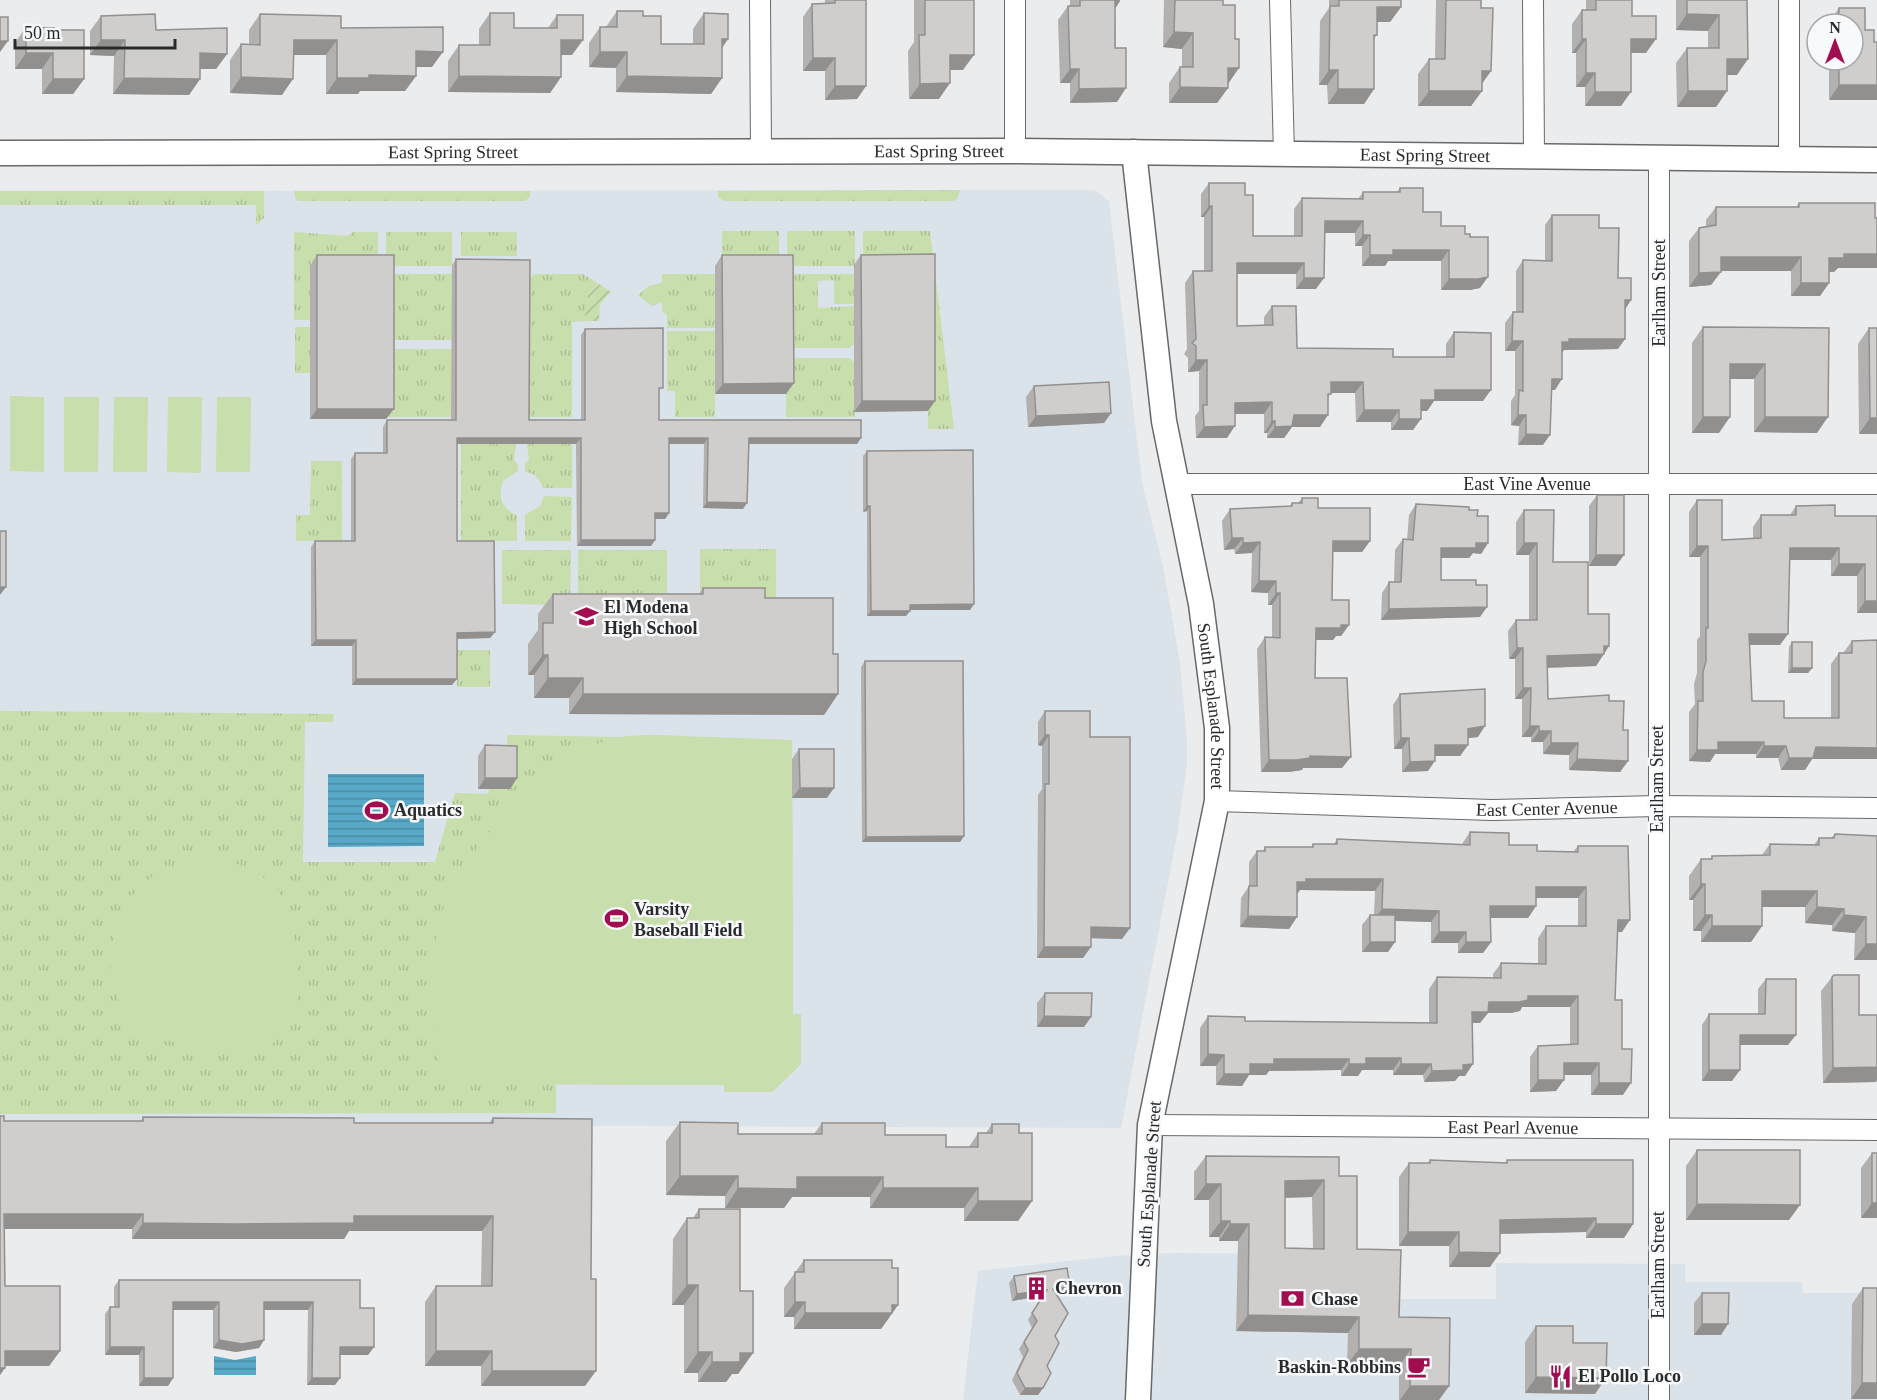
<svg xmlns="http://www.w3.org/2000/svg" width="1877" height="1400" font-family="Georgia,serif">
  <style>
    .built { fill: #dae2ea }
    .grass { fill: url(#grass-tufts) }
    .garden { fill: url(#garden-furrows) }
    .pitch { fill: #c8deac }
    .water { fill: url(#water-rules) }
    .lines { fill: none; stroke-linecap: round; stroke-linejoin: round }
    .minor-casing { stroke: #67696b; stroke-width: 22 }
    .tertiary-casing { stroke: #67696b; stroke-width: 27 }
    .minor { stroke: #fff; stroke-width: 20 }
    .tertiary { stroke: #fff; stroke-width: 24 }
    .wall { fill: #b3b1af; fill-rule: evenodd }
    .shaded-wall { fill: #92908f }
    .building { fill: #d0cecc; stroke: #92908f; stroke-width: 1.5; fill-rule: evenodd }
    .labels { text-anchor: middle; stroke-width: 5; stroke-linejoin: round; paint-order: stroke }
    .street-label { font-size: 18px; fill: #292a2b; stroke: #f7f9fb }
    .poi-label { font-size: 18px; font-weight: bold; fill: #292a2b; stroke: #f7f9fb; text-anchor: start }
  </style>
  <defs>
    <pattern id="grass-tufts" width="24" height="20" patternUnits="userSpaceOnUse" patternTransform="scale(1.5)"><rect width="24" height="20" fill="#c8deac"/><path d="M3 7l-1-3M5 7V3M7 7l1-3M15 17l-1-3M17 17v-4M19 17l1-3" fill="none" stroke="#acbf94"/></pattern>
    <pattern id="garden-furrows" width="10" height="10" patternUnits="userSpaceOnUse" patternTransform="scale(1.5)"><rect width="10" height="10" fill="#c8deac"/><path d="M-1 1l2-2M0 10L10 0M9 11l2-2" fill="none" stroke="#acbf94"/></pattern>
    <pattern id="water-rules" width="6" height="5" patternUnits="userSpaceOnUse" patternTransform="scale(1.5)"><rect width="6" height="5" fill="#58a9c7"/><path d="M0 2.5h6" fill="none" stroke="#498aa2"/></pattern>
  </defs>
  <rect width="100%" height="100%" fill="#eaecee"/>
  <g class="built">
    <polygon points="1095,190 1109,201 1142,483 1164,571 1180,663 1187,742 1187,764 1177,835 1121,1128 0,1123 0,191"/>
    <polygon points="1172,1253 1398,1254 1399,1299 1496,1299 1496,1263 1685,1264 1685,1282 1802,1282 1803,1293 1877,1293 1877,1400 963,1400 978,1271 1114,1256"/>
  </g>
  <g class="grass">
    <polygon points="960,190 957,199 953,201 724,201 718,197 718,191"/>
    <polygon points="0,191 264,191 264,218 256,225 256,205 0,205"/>
    <polygon points="294,191 530,191 530,197 525,201 299,201 296,200"/>
    <rect x="722" y="231" width="57" height="25"/>
    <rect x="787" y="231" width="68" height="35"/>
    <polygon points="863,231 930,231 954,429 928,429 928,411 863,256"/>
    <polygon points="294,232 348,236 353,232 378,232 378,256 310,320 294,320"/>
    <rect x="386" y="232" width="66" height="34"/>
    <rect x="461" y="232" width="56" height="24"/>
    <rect x="386" y="274" width="66" height="66"/>
    <polygon points="534,274 583,274 599,284 588,295 584,321 572,322 572,417 525,417 525,283"/>
    <polygon points="662,274 715,274 715,328 667,328 667,315 662,311 662,302 652,306 638,295 649,286 662,283"/>
    <polygon points="786,274 854,274 854,304 834,304 834,280 818,281 818,308 854,306 854,344 849,348 793,348"/>
    <rect x="295" y="327" width="15" height="46"/>
    <polygon points="667,331 715,331 715,417 675,417 675,391 667,391"/>
    <polygon points="386,349 452,349 453,417 386,417"/>
    <polygon points="793,358 849,358 854,362 855,417 786,417 786,363"/>
    <path d="M461,444H516L514,460L518,464V471L503,481C497,497 502,509 517,515V541H461Z"/>
    <polygon points="527,444 572,444 572,488 544,488 535,475 525,471 525,464 529,460"/>
    <polygon points="311,461 342,461 342,541 296,541 296,515 310,515"/>
    <polygon points="544,496 572,497 571,541 525,541 525,515 540,506"/>
    <polygon points="700,549 776,549 776,597 774,598 774,609 747,593 700,593"/>
    <polygon points="502,550 571,550 570,605 502,604"/>
    <rect x="578" y="550" width="89" height="54"/>
    <rect x="457" y="650" width="33" height="37"/>
    <polygon points="0,711 334,714 333,722 305,722 303,862 435,862 455,793 488,794 489,789 510,789 507,735 792,740 793,1014 801,1014 801,1064 772,1092 724,1092 724,1085 556,1084 556,1113 0,1114"/>
  </g>
  <polygon class="garden" points="599,284 611,292 600,304 599,321 584,321 588,295"/>
  <g class="pitch">
    <polygon points="10,396 44,397 44,472 10,471"/>
    <polygon points="64,397 99,397 98,472 64,472"/>
    <polygon points="114,397 148,397 147,472 113,472"/>
    <polygon points="168,397 202,397 201,473 167,472"/>
    <polygon points="217,397 251,397 250,472 216,472"/>
    <path d="M711,737L792,740L793,1014H801V1064L772,1092H724V1085L443,1084C433,1035 428,980 437,931C448,863 547,752 616,738C645,732 681,737 711,737Z"/>
    <path d="M199,858C209,859 221,859 231,862C246,866 269,878 278,891C300,922 297,982 299,1018L270,1046C232,1046 188,1052 153,1035C93,1006 102,915 149,879C164,867 181,863 199,858Z"/>
  </g>
  <g class="water">
    <polygon points="328,774 424,774 424,846 328,847"/>
    <polygon points="214,1356 235,1360 256,1356 256,1375 214,1375"/>
  </g>
  <g class="lines">
    <defs>
      <g id="minor">
        <polyline points="760,0 761,152"/>
        <polyline points="1015,0 1015,151"/>
        <polyline points="1280,0 1284,155"/>
        <polyline points="1533,0 1534,156"/>
        <polyline points="1789,0 1789,159"/>
        <path id="s1" d="M1176,484H1877"/>
        <path id="s2" d="M1217,801L1492,810L1657,806L1877,808"/>
        <path id="s3" d="M1150,1125L1877,1130"/>
        <polyline points="1659,1400 1659,159"/>
      </g>
      <g id="tertiary">
        <path id="s4" d="M1134,152L1164,421L1201,604L1217,728V801L1150,1125L1138,1400"/>
        <path id="s5" d="M0,153L1015,151L1877,160"/>
      </g>
    </defs>
    <use href="#minor" class="minor-casing"/>
    <use href="#tertiary" class="tertiary-casing"/>
    <use href="#minor" class="minor"/>
    <use href="#tertiary" class="tertiary"/>
  </g>
  <g class="wall">
    <polygon points="825,0 866,0 866,86 857,99 825,100 825,71 803,71 803,17 812,4 825,3"/>
    <polygon points="914,0 974,0 963,70 950,70 939,99 909,99 908,51 914,42"/>
    <polygon points="1070,0 1120,0 1115,8 1117,102 1070,103 1070,83 1060,83 1058,20 1068,6 1070,6"/>
    <polygon points="1164,0 1223,0 1228,88 1217,103 1169,103 1169,83 1180,67 1182,67 1182,49 1163,47"/>
    <polygon points="1329,0 1401,0 1401,7 1390,22 1377,22 1377,35 1374,39 1374,89 1364,104 1328,104 1327,85 1319,85 1320,21 1329,8"/>
    <polygon points="1436,0 1481,0 1481,8 1491,71 1482,84 1482,91 1471,106 1418,106 1418,74 1429,59 1435,59"/>
    <polygon points="1586,0 1632,0 1632,16 1646,53 1631,53 1621,106 1585,106 1585,87 1576,87 1576,53 1572,53 1572,24 1582,10 1586,10"/>
    <polygon points="1676,0 1747,0 1737,75 1727,75 1727,91 1716,107 1677,107 1676,63 1687,48 1708,48 1708,31 1676,30"/>
    <polygon points="1839,8 1865,30 1874,42 1829,100 1829,60 1853,60 1853,24 1829,24 1829,22"/>
    <polygon points="617,11 643,16 661,44 693,44 693,29 704,13 728,39 722,48 722,78 711,94 616,92 616,68 589,67 589,43 600,27 606,27"/>
    <polygon points="490,13 514,28 548,28 557,15 572,55 561,55 561,77 550,93 448,92 448,61 459,45 479,45 479,29"/>
    <polygon points="260,14 341,28 432,67 416,67 416,76 405,91 360,91 358,94 326,94 326,55 293,55 282,95 230,93 230,60 241,44 249,45 249,30"/>
    <polygon points="101,16 156,30 227,54 216,69 200,69 200,79 189,95 113,94 114,56 90,55 90,31"/>
    <polygon points="26,27 54,30 84,79 73,94 42,94 42,69 15,69 15,43"/>
    <polygon points="1209,183 1245,195 1253,236 1294,236 1294,209 1302,198 1358,199 1363,192 1397,192 1400,188 1423,212 1441,226 1465,234 1470,237 1480,288 1470,290 1441,290 1441,261 1388,261 1385,266 1362,266 1362,246 1355,246 1355,233 1325,233 1316,289 1296,289 1296,274 1237,274 1237,326 1264,325 1264,317 1272,306 1297,348 1393,357 1446,357 1446,344 1454,332 1483,401 1434,401 1427,411 1421,411 1413,430 1391,430 1391,422 1356,422 1355,393 1331,393 1328,398 1320,427 1292,427 1284,438 1267,438 1267,433 1264,433 1264,414 1235,414 1227,438 1196,438 1195,416 1199,411 1199,371 1188,372 1188,358 1184,354 1187,349 1185,283 1193,271 1204,271 1204,217 1201,217 1201,194"/>
    <polygon points="1799,203 1875,218 1877,268 1838,268 1834,272 1829,272 1829,283 1820,296 1791,296 1791,271 1721,271 1711,285 1689,287 1689,241 1699,228 1706,226 1706,220 1716,207 1796,207"/>
    <polygon points="1552,215 1599,228 1618,278 1631,300 1625,309 1618,349 1564,350 1562,352 1555,390 1551,390 1543,445 1518,445 1519,426 1511,425 1511,401 1515,395 1515,351 1505,351 1505,323 1513,312 1516,312 1516,271 1523,260 1545,261 1545,225"/>
    <polygon points="317,255 386,419 310,419 310,266"/>
    <polygon points="722,255 786,394 715,394 715,266"/>
    <polygon points="861,255 935,401 928,411 854,412 854,265"/>
    <polygon points="456,259 529,420 581,420 581,335 585,329 659,394 659,420 861,438 857,444 749,444 743,509 703,508 704,444 669,444 669,513 665,519 655,519 655,540 651,546 577,546 576,444 457,444 457,541 495,632 490,638 457,639 452,685 352,685 352,646 311,646 311,547 315,541 351,541 351,459 355,453 383,453 383,427 387,420 451,420 452,265"/>
    <polygon points="1703,327 1829,328 1817,433 1754,432 1754,379 1730,379 1719,433 1692,433 1692,343"/>
    <polygon points="1869,328 1877,434 1859,434 1858,344"/>
    <polygon points="1034,386 1111,413 1104,423 1028,427 1026,397"/>
    <polygon points="867,451 974,604 970,610 910,610 906,616 867,616 867,511 863,512 863,456"/>
    <polygon points="1597,495 1616,566 1589,566 1589,506"/>
    <polygon points="1302,498 1370,541 1362,552 1333,552 1332,600 1349,625 1341,636 1336,636 1333,640 1316,640 1315,678 1342,768 1303,768 1302,770 1289,772 1261,772 1257,649 1265,637 1272,638 1272,605 1268,605 1268,593 1251,592 1252,553 1235,554 1234,549 1224,550 1222,521 1230,509 1290,506 1292,503 1298,503"/>
    <polygon points="1697,500 1722,540 1753,539 1753,527 1761,515 1790,515 1796,506 1835,516 1877,516 1877,613 1857,613 1857,576 1831,576 1831,560 1790,560 1780,645 1750,645 1752,701 1784,718 1831,718 1831,664 1839,653 1843,653 1852,641 1877,640 1877,759 1812,759 1805,770 1781,770 1778,758 1756,758 1756,754 1715,754 1710,762 1689,761 1689,712 1695,704 1694,684 1697,673 1697,640 1700,636 1700,557 1689,557 1689,512"/>
    <polygon points="1416,504 1469,510 1477,516 1488,543 1481,554 1473,553 1469,558 1441,558 1441,580 1476,585 1480,617 1381,620 1382,593 1389,582 1394,582 1395,550 1403,539 1407,540 1409,515"/>
    <polygon points="1524,510 1553,562 1609,646 1596,666 1547,668 1548,699 1609,701 1623,730 1628,761 1620,772 1569,770 1569,755 1543,754 1543,742 1531,742 1531,737 1522,737 1522,699 1515,699 1515,659 1509,659 1508,631 1516,620 1529,620 1529,555 1516,555 1516,522"/>
    <polygon points="703,588 765,598 833,654 838,694 824,715 569,714 569,698 534,698 534,675 528,675 528,644 538,630 538,614 553,594 699,594"/>
    <polygon points="1792,642 1812,668 1808,673 1788,673 1789,647"/>
    <polygon points="865,661 964,836 960,842 862,842 861,667"/>
    <polygon points="1400,694 1478,737 1468,738 1468,745 1460,756 1435,756 1428,771 1402,772 1402,749 1394,749 1393,705"/>
    <polygon points="1045,711 1090,737 1130,928 1122,939 1091,938 1083,958 1037,958 1038,795 1042,789 1042,746 1038,745 1038,722"/>
    <polygon points="485,745 517,778 510,789 478,789 478,756"/>
    <polygon points="799,749 827,798 792,798 792,759"/>
    <polygon points="1470,832 1509,845 1537,851 1573,852 1578,846 1622,932 1618,932 1615,1000 1623,1095 1591,1095 1591,1075 1564,1075 1556,1091 1530,1092 1530,1057 1538,1046 1570,1044 1570,1007 1522,1007 1520,1011 1511,1013 1488,1013 1480,1023 1472,1023 1465,1076 1459,1076 1455,1081 1424,1082 1423,1075 1393,1075 1393,1070 1362,1070 1358,1076 1341,1076 1341,1070 1269,1071 1266,1075 1249,1075 1242,1086 1216,1085 1216,1066 1200,1066 1200,1028 1208,1016 1245,1021 1429,1023 1429,989 1437,977 1493,978 1493,974 1501,963 1538,963 1538,938 1546,926 1578,926 1578,898 1536,898 1536,906 1528,918 1490,918 1491,942 1483,953 1458,953 1458,943 1431,943 1431,922 1395,921 1388,952 1362,952 1362,925 1370,915 1374,915 1375,891 1300,890 1297,893 1297,917 1289,929 1240,927 1241,898 1249,886 1249,862 1257,851 1263,851 1265,847 1311,847 1313,844 1334,844 1337,839 1462,844"/>
    <polygon points="1835,834 1877,836 1877,960 1854,960 1855,933 1832,931 1832,925 1805,923 1805,907 1762,907 1762,926 1751,942 1701,942 1701,931 1693,931 1693,900 1689,900 1689,876 1701,859 1710,859 1712,856 1762,855 1770,844 1814,845 1819,838 1831,838"/>
    <polygon points="1832,977 1859,1015 1876,1082 1823,1083 1821,991"/>
    <polygon points="1766,979 1788,1045 1740,1045 1732,1081 1702,1081 1702,1025 1709,1014 1758,1014 1758,989"/>
    <polygon points="1045,993 1091,1017 1084,1027 1037,1027 1037,1003"/>
    <polygon points="0,1116 4,1121 141,1121 143,1117 354,1123 489,1123 493,1118 585,1386 481,1386 481,1366 425,1366 425,1302 436,1286 481,1286 482,1231 349,1231 344,1239 132,1239 132,1229 4,1229 5,1286 60,1351 49,1366 5,1366 5,1368 0,1375"/>
    <polygon points="680,1122 738,1134 814,1134 822,1123 946,1147 969,1147 978,1133 986,1133 992,1124 1019,1133 1032,1201 1018,1221 964,1221 964,1208 870,1208 870,1197 792,1197 784,1208 725,1208 725,1196 666,1195 666,1141"/>
    <polygon points="1697,1150 1789,1220 1686,1220 1686,1166"/>
    <polygon points="1872,1153 1877,1218 1861,1218 1861,1168"/>
    <path d="M1206,1156L1339,1176L1357,1249L1399,1317L1449,1386L1439,1400H1399V1366L1347,1365L1348,1333L1236,1331L1238,1241H1219V1237H1209V1200H1194V1172ZM1312,1197L1313,1249L1285,1248V1198Z"/>
    <polygon points="1430,1160 1505,1163 1507,1160 1633,1224 1624,1238 1586,1238 1586,1232 1500,1234 1490,1267 1449,1267 1449,1246 1399,1246 1399,1177 1409,1163 1428,1163"/>
    <polygon points="699,1209 740,1291 753,1353 738,1374 732,1374 726,1382 698,1382 698,1373 684,1373 684,1305 672,1305 673,1239 687,1218 693,1218"/>
    <polygon points="804,1260 892,1268 898,1305 881,1329 794,1329 794,1317 784,1317 784,1288"/>
    <polygon points="1014,1276 1066,1293 1056,1294 1055,1336 1043,1388 1038,1395 1020,1395 1012,1380 1023,1357 1019,1349 1032,1328 1028,1320 1042,1296 1012,1301 1009,1283"/>
    <polygon points="119,1280 360,1308 374,1347 368,1355 340,1355 340,1378 335,1385 307,1385 308,1310 264,1310 264,1340 259,1348 236,1352 213,1348 213,1310 173,1310 173,1378 168,1386 139,1386 139,1355 105,1355 105,1314 110,1307 114,1307 114,1287"/>
    <polygon points="1863,1288 1877,1399 1851,1399 1852,1304"/>
    <polygon points="1702,1293 1721,1335 1694,1335 1694,1303"/>
    <polygon points="1536,1326 1573,1343 1595,1394 1525,1393 1525,1342"/>
  </g>
  <g class="shaded-wall">
    <polygon points="1115,1 1120,1 1111,15"/>
    <polygon points="1377,7 1401,7 1390,22 1366,22"/>
    <polygon points="1687,14 1719,15 1708,31 1676,30"/>
    <polygon points="1174,32 1193,33 1182,49 1163,47"/>
    <polygon points="722,39 728,39 717,55"/>
    <polygon points="1582,39 1586,39 1576,53 1572,53"/>
    <polygon points="1631,39 1656,39 1646,53 1621,53"/>
    <polygon points="101,40 125,40 114,56 90,55"/>
    <polygon points="294,40 337,40 326,55 283,55"/>
    <polygon points="561,40 583,40 572,55 550,55"/>
    <polygon points="0,41 8,41 0,52"/>
    <polygon points="416,51 443,52 432,67 405,67"/>
    <polygon points="600,52 627,52 616,68 589,67"/>
    <polygon points="26,53 53,53 42,69 15,69"/>
    <polygon points="200,53 227,54 216,69 189,69"/>
    <polygon points="950,55 974,55 963,70 939,70"/>
    <polygon points="813,58 835,58 825,71 803,71"/>
    <polygon points="1727,59 1748,59 1737,75 1716,75"/>
    <polygon points="1228,68 1239,68 1228,84"/>
    <polygon points="1070,69 1079,69 1070,83 1060,83"/>
    <polygon points="1329,70 1338,70 1327,85 1319,85"/>
    <polygon points="1482,71 1491,71 1480,86"/>
    <polygon points="1586,73 1595,73 1585,87 1576,87"/>
    <polygon points="369,75 416,76 405,91 360,91 358,94 326,94 337,78"/>
    <polygon points="459,76 561,77 550,93 448,92"/>
    <polygon points="627,76 722,78 711,94 616,92"/>
    <polygon points="241,77 293,79 282,95 230,93"/>
    <polygon points="124,78 200,79 189,95 113,94"/>
    <polygon points="53,79 84,79 73,94 42,94"/>
    <polygon points="950,83 939,99 909,99 920,84"/>
    <polygon points="1839,85 1877,85 1877,100 1829,100"/>
    <polygon points="835,86 866,86 857,99 825,100"/>
    <polygon points="1180,87 1228,88 1217,103 1169,103"/>
    <polygon points="1126,88 1117,102 1070,103 1079,89"/>
    <polygon points="1338,89 1374,89 1364,104 1328,104"/>
    <polygon points="1429,91 1482,91 1471,106 1418,106"/>
    <polygon points="1688,91 1727,91 1716,107 1677,107"/>
    <polygon points="1595,92 1631,92 1621,106 1585,106"/>
    <polygon points="1209,206 1212,206 1204,217 1201,217"/>
    <polygon points="1325,221 1363,221 1355,233 1317,233"/>
    <polygon points="1363,235 1370,235 1362,246 1355,246"/>
    <polygon points="1393,250 1449,250 1441,261 1388,261 1385,266 1362,266 1370,255"/>
    <polygon points="1844,254 1877,254 1877,268 1838,268 1834,272 1820,272 1829,258"/>
    <polygon points="1721,257 1801,257 1791,271 1711,271"/>
    <polygon points="1237,263 1304,263 1296,274 1229,274"/>
    <polygon points="1721,272 1711,285 1689,287 1699,273"/>
    <polygon points="1488,277 1480,288 1470,290 1441,290 1449,279"/>
    <polygon points="1304,278 1324,278 1316,289 1296,289"/>
    <polygon points="1801,283 1829,283 1820,296 1791,296"/>
    <polygon points="1625,300 1631,300 1624,311"/>
    <polygon points="1569,339 1625,339 1618,349 1564,350 1562,353 1562,342"/>
    <polygon points="1512,341 1523,341 1515,351 1505,351"/>
    <polygon points="1196,360 1207,360 1199,371 1188,372"/>
    <polygon points="1730,364 1765,364 1754,379 1719,379"/>
    <polygon points="1552,379 1562,379 1555,390 1544,390"/>
    <polygon points="1331,382 1363,382 1355,393 1323,393"/>
    <polygon points="794,383 786,394 715,394 723,384"/>
    <polygon points="1435,390 1491,390 1483,401 1434,401 1427,411 1413,411 1421,400"/>
    <polygon points="862,401 935,401 928,411 854,412"/>
    <polygon points="1272,402 1264,414 1227,414 1235,403"/>
    <polygon points="317,409 394,409 386,419 310,419"/>
    <polygon points="1364,410 1399,410 1391,422 1356,422"/>
    <polygon points="1111,413 1104,423 1028,427 1036,416"/>
    <polygon points="1294,415 1328,415 1320,427 1292,427 1284,438 1267,438 1275,427"/>
    <polygon points="1518,415 1526,415 1519,426 1511,425"/>
    <polygon points="1703,417 1730,417 1719,433 1692,433"/>
    <polygon points="1765,417 1828,417 1817,433 1754,432"/>
    <polygon points="1870,418 1877,418 1877,434 1859,434"/>
    <polygon points="1399,419 1421,419 1413,430 1391,430"/>
    <polygon points="1272,421 1275,421 1267,433 1264,433"/>
    <polygon points="1235,426 1227,438 1196,438 1204,427"/>
    <polygon points="1526,434 1550,435 1543,445 1518,445"/>
    <polygon points="457,438 581,438 576,444 452,444"/>
    <polygon points="669,438 708,438 704,444 665,444"/>
    <polygon points="749,438 861,438 857,444 744,444"/>
    <polygon points="707,502 747,503 743,509 703,508"/>
    <polygon points="867,506 870,506 867,511 863,512"/>
    <polygon points="655,513 669,513 665,519 651,519"/>
    <polygon points="1232,538 1243,538 1234,549 1224,550"/>
    <polygon points="581,540 655,540 651,546 577,546"/>
    <polygon points="1333,541 1370,541 1362,552 1325,552"/>
    <polygon points="1260,542 1252,553 1235,554 1243,543"/>
    <polygon points="1476,543 1488,543 1481,554 1473,553 1469,558 1434,558 1441,548"/>
    <polygon points="1524,543 1537,543 1529,555 1516,555"/>
    <polygon points="1697,546 1708,546 1700,557 1689,557"/>
    <polygon points="1790,548 1839,548 1831,560 1782,560"/>
    <polygon points="1596,555 1624,555 1616,566 1589,566"/>
    <polygon points="1839,564 1865,564 1857,576 1831,576"/>
    <polygon points="1259,581 1276,581 1268,593 1251,592"/>
    <polygon points="0,587 6,587 0,595"/>
    <polygon points="1276,593 1280,593 1272,605 1268,605"/>
    <polygon points="1865,601 1877,601 1877,613 1857,613"/>
    <polygon points="974,604 970,610 906,610 910,605"/>
    <polygon points="1487,607 1480,617 1381,620 1389,609"/>
    <polygon points="871,611 910,611 906,616 867,616"/>
    <polygon points="1341,625 1349,625 1341,636 1336,636 1333,640 1308,640 1316,628"/>
    <polygon points="495,632 490,638 452,639 457,633"/>
    <polygon points="1749,634 1788,634 1780,645 1741,645"/>
    <polygon points="316,640 356,640 352,646 311,646"/>
    <polygon points="1604,646 1609,646 1596,666 1539,668 1547,656"/>
    <polygon points="1517,648 1523,648 1515,659 1509,659"/>
    <polygon points="543,655 548,655 534,675 528,675"/>
    <polygon points="1792,668 1812,668 1808,673 1788,673"/>
    <polygon points="548,678 583,678 569,698 534,698"/>
    <polygon points="356,679 457,679 452,685 352,685"/>
    <polygon points="1523,688 1531,688 1522,699 1515,699"/>
    <polygon points="583,694 838,694 824,715 569,714"/>
    <polygon points="1485,726 1478,737 1460,739 1468,729"/>
    <polygon points="1530,726 1539,726 1531,737 1522,737"/>
    <polygon points="1539,731 1551,731 1543,742 1531,742"/>
    <polygon points="1045,735 1049,735 1042,746 1038,745"/>
    <polygon points="1401,738 1409,738 1402,749 1394,749"/>
    <polygon points="1718,742 1764,742 1756,754 1715,754 1710,762 1689,761 1697,750"/>
    <polygon points="1551,743 1578,743 1569,755 1543,754"/>
    <polygon points="1435,745 1468,745 1460,756 1428,756"/>
    <polygon points="1764,746 1786,746 1778,758 1756,758"/>
    <polygon points="1816,747 1877,748 1877,759 1812,759 1805,770 1781,770 1789,758"/>
    <polygon points="1310,756 1351,757 1342,768 1303,768 1302,770 1289,772 1261,772 1269,760"/>
    <polygon points="1577,759 1628,761 1620,772 1569,770"/>
    <polygon points="1435,761 1428,771 1402,772 1410,762"/>
    <polygon points="485,778 517,778 510,789 478,789"/>
    <polygon points="800,788 834,788 827,798 792,798"/>
    <polygon points="964,836 960,842 862,842 866,837"/>
    <polygon points="1306,879 1383,879 1375,891 1300,890 1298,893 1289,893 1297,882"/>
    <polygon points="1701,884 1705,884 1693,900 1689,900"/>
    <polygon points="1536,887 1586,887 1578,898 1528,898"/>
    <polygon points="1762,891 1817,891 1805,907 1751,907"/>
    <polygon points="1490,906 1536,906 1528,918 1482,918"/>
    <polygon points="1817,907 1844,909 1832,925 1805,923"/>
    <polygon points="1382,909 1439,911 1431,922 1374,920"/>
    <polygon points="1705,915 1712,915 1701,931 1693,931"/>
    <polygon points="1844,915 1866,917 1855,933 1832,931"/>
    <polygon points="1248,916 1297,917 1289,929 1240,927"/>
    <polygon points="1618,920 1630,920 1622,932 1610,932"/>
    <polygon points="1712,926 1762,926 1751,942 1701,942"/>
    <polygon points="1091,927 1130,928 1122,939 1083,938"/>
    <polygon points="1439,932 1466,932 1458,943 1431,943"/>
    <polygon points="1370,942 1395,942 1388,952 1362,952"/>
    <polygon points="1466,942 1491,942 1483,953 1458,953"/>
    <polygon points="1866,944 1877,944 1877,960 1854,960"/>
    <polygon points="1044,947 1091,947 1083,958 1037,958"/>
    <polygon points="1528,996 1578,996 1570,1007 1522,1007 1520,1011 1511,1013 1488,1013 1480,1023 1463,1023 1472,1012 1489,1002"/>
    <polygon points="1044,1016 1091,1017 1084,1027 1037,1027"/>
    <polygon points="1740,1035 1796,1035 1788,1045 1732,1045"/>
    <polygon points="1208,1054 1224,1055 1216,1066 1200,1066"/>
    <polygon points="1366,1058 1401,1058 1393,1070 1362,1070 1358,1076 1341,1076 1349,1064"/>
    <polygon points="1274,1059 1349,1059 1341,1070 1269,1071 1266,1075 1249,1075 1242,1086 1216,1085 1224,1074 1250,1064"/>
    <polygon points="1564,1063 1599,1063 1591,1075 1556,1075"/>
    <polygon points="1401,1064 1431,1064 1423,1075 1393,1075"/>
    <polygon points="1473,1064 1465,1076 1459,1076 1455,1081 1424,1082 1432,1071 1463,1065"/>
    <polygon points="1877,1067 1877,1080 1876,1082 1823,1083 1833,1068"/>
    <polygon points="1709,1070 1740,1070 1732,1081 1702,1081"/>
    <polygon points="1538,1080 1564,1080 1556,1091 1530,1092"/>
    <polygon points="1599,1083 1631,1083 1623,1095 1591,1095"/>
    <polygon points="680,1176 738,1176 725,1196 666,1195"/>
    <polygon points="797,1177 883,1177 870,1197 792,1197 784,1208 725,1208 738,1188"/>
    <polygon points="1324,1180 1312,1197 1274,1198 1285,1181"/>
    <polygon points="1206,1184 1221,1184 1209,1200 1194,1200"/>
    <polygon points="883,1188 978,1188 964,1208 870,1208"/>
    <polygon points="978,1201 1032,1201 1018,1221 964,1221"/>
    <polygon points="1872,1203 1877,1203 1877,1218 1861,1218"/>
    <polygon points="1697,1204 1800,1205 1789,1220 1686,1220"/>
    <polygon points="4,1214 143,1214 132,1229 0,1229"/>
    <polygon points="354,1216 493,1216 482,1231 349,1231 344,1239 132,1239 143,1223"/>
    <polygon points="1596,1218 1586,1232 1490,1234 1500,1220"/>
    <polygon points="1221,1221 1230,1221 1219,1237 1209,1237"/>
    <polygon points="1230,1224 1249,1224 1238,1241 1219,1241"/>
    <polygon points="1596,1224 1633,1224 1624,1238 1586,1238"/>
    <polygon points="1408,1232 1459,1232 1449,1246 1399,1246"/>
    <polygon points="1459,1252 1500,1253 1490,1267 1449,1267"/>
    <polygon points="687,1285 698,1285 684,1305 672,1305"/>
    <polygon points="1070,1286 1066,1293 1048,1296 1053,1289"/>
    <polygon points="1047,1290 1042,1296 1012,1301 1017,1294"/>
    <polygon points="173,1302 219,1302 213,1310 167,1310"/>
    <polygon points="264,1302 313,1302 308,1310 259,1310"/>
    <polygon points="795,1302 805,1302 794,1317 784,1317"/>
    <polygon points="892,1305 898,1305 881,1329 794,1329 805,1313"/>
    <polygon points="1248,1315 1359,1317 1348,1333 1236,1331"/>
    <polygon points="1702,1324 1728,1324 1721,1335 1694,1335"/>
    <polygon points="219,1340 264,1340 259,1348 236,1352 213,1348"/>
    <polygon points="110,1347 144,1347 139,1355 105,1355"/>
    <polygon points="340,1347 374,1347 368,1355 335,1355"/>
    <polygon points="1359,1349 1411,1349 1399,1366 1347,1365"/>
    <polygon points="5,1351 60,1351 49,1366 0,1366"/>
    <polygon points="436,1351 492,1351 481,1366 425,1366"/>
    <polygon points="698,1352 712,1352 698,1373 684,1373"/>
    <polygon points="740,1353 753,1353 738,1374 732,1374 726,1382 698,1382 712,1362"/>
    <polygon points="0,1368 5,1368 0,1375"/>
    <polygon points="492,1371 596,1371 585,1386 481,1386"/>
    <polygon points="1536,1377 1606,1378 1595,1394 1525,1393"/>
    <polygon points="144,1378 173,1378 168,1386 139,1386"/>
    <polygon points="312,1378 340,1378 335,1385 307,1385"/>
    <polygon points="1862,1383 1877,1383 1877,1399 1851,1399"/>
    <polygon points="1410,1386 1449,1386 1439,1400 1400,1400"/>
    <polygon points="1025,1388 1043,1388 1038,1395 1020,1395"/>
  </g>
  <g class="building">
    <polygon points="835,0 866,0 866,86 835,86 835,58 813,58 812,4 835,3"/>
    <polygon points="925,0 974,0 974,55 950,55 950,83 920,84 919,35 925,35"/>
    <polygon points="1080,0 1120,0 1115,1 1115,48 1126,48 1126,88 1079,89 1079,69 1070,69 1068,6 1080,6"/>
    <polygon points="1175,0 1223,0 1223,5 1235,5 1235,39 1239,39 1239,68 1228,68 1228,88 1180,87 1180,67 1193,67 1193,33 1174,32"/>
    <polygon points="1339,0 1401,0 1401,7 1377,7 1377,35 1374,35 1374,89 1338,89 1338,70 1329,70 1330,6 1339,6"/>
    <polygon points="1446,0 1481,0 1481,8 1493,8 1491,71 1482,71 1482,91 1429,91 1429,59 1445,59"/>
    <polygon points="1596,0 1632,0 1632,16 1656,16 1656,39 1631,39 1631,92 1595,92 1595,73 1586,73 1586,39 1582,39 1582,10 1596,10"/>
    <polygon points="1687,0 1747,0 1748,59 1727,59 1727,91 1688,91 1687,48 1719,48 1719,15 1687,14"/>
    <polygon points="1839,8 1865,8 1865,30 1874,30 1874,42 1877,42 1877,85 1839,85 1839,60 1853,60 1853,24 1839,24"/>
    <polygon points="617,11 643,11 643,16 661,16 661,44 704,44 704,13 728,14 728,39 722,39 722,78 627,76 627,52 600,52 600,27 617,27"/>
    <polygon points="490,13 514,13 514,28 557,28 557,15 583,15 583,40 561,40 561,77 459,76 459,45 490,45"/>
    <polygon points="155,14 156,30 227,28 227,54 200,53 200,79 124,78 125,40 101,40 101,16"/>
    <polygon points="260,14 341,16 341,28 443,27 443,52 416,51 416,76 369,75 369,78 337,78 337,40 294,40 293,79 241,77 241,44 260,45"/>
    <rect x="0" y="17" width="8" height="24"/>
    <polygon points="26,27 54,28 54,30 84,30 84,79 53,79 53,53 26,53"/>
    <polygon points="1209,183 1245,183 1245,195 1253,195 1253,236 1302,236 1302,198 1363,199 1363,192 1400,192 1400,188 1423,188 1423,212 1441,212 1441,226 1465,226 1465,234 1470,234 1470,237 1488,237 1488,277 1478,279 1449,279 1449,250 1393,250 1393,255 1370,255 1370,235 1363,235 1363,221 1325,221 1324,278 1304,278 1304,263 1237,263 1237,326 1273,325 1272,306 1296,306 1297,348 1393,349 1393,357 1454,357 1454,332 1491,333 1491,390 1435,390 1435,400 1421,400 1421,419 1399,419 1399,410 1364,410 1363,382 1331,382 1331,394 1328,394 1328,415 1294,415 1292,426 1275,427 1275,421 1272,421 1272,402 1235,403 1235,426 1204,427 1203,405 1207,405 1207,360 1196,360 1196,346 1192,343 1196,339 1193,271 1212,271 1212,206 1209,206"/>
    <polygon points="1799,203 1875,203 1875,218 1877,218 1877,254 1844,254 1844,258 1829,258 1829,283 1801,283 1801,257 1721,257 1721,272 1699,273 1699,228 1716,225 1716,207 1799,207"/>
    <polygon points="1552,215 1599,215 1599,228 1619,228 1618,278 1631,278 1631,300 1625,300 1625,339 1569,339 1569,342 1562,342 1562,379 1552,379 1550,435 1526,434 1526,415 1518,415 1519,390 1523,391 1523,341 1512,341 1513,312 1523,312 1523,260 1552,261"/>
    <polygon points="935,254 935,401 862,401 861,255"/>
    <rect x="317" y="255" width="77" height="154"/>
    <polygon points="722,255 793,255 794,383 723,384"/>
    <polygon points="456,259 530,260 529,420 585,420 585,329 663,328 663,388 659,388 659,420 861,420 861,438 749,438 747,503 707,502 708,438 669,438 669,513 655,513 655,540 581,540 581,438 457,438 457,541 494,541 495,632 457,633 457,679 356,679 356,640 316,640 315,541 355,541 355,453 387,453 387,420 456,420"/>
    <polygon points="1703,327 1829,328 1828,417 1765,417 1765,364 1730,364 1730,417 1703,417"/>
    <polygon points="1869,328 1877,328 1877,418 1870,418"/>
    <polygon points="1109,382 1111,413 1036,416 1034,386"/>
    <polygon points="973,450 974,604 910,605 910,611 871,611 870,506 867,506 867,451"/>
    <polygon points="1597,495 1624,495 1624,555 1596,555"/>
    <polygon points="1302,498 1318,498 1318,508 1370,508 1370,541 1333,541 1332,600 1349,600 1349,625 1341,625 1341,628 1316,628 1315,678 1347,678 1351,757 1310,756 1310,758 1297,760 1269,760 1265,637 1280,638 1280,593 1276,593 1276,581 1259,581 1260,542 1243,543 1243,538 1232,538 1230,509 1292,506 1292,503 1302,503"/>
    <polygon points="1697,500 1722,500 1722,540 1761,538 1761,515 1796,515 1796,506 1835,505 1835,516 1877,516 1877,601 1865,601 1865,564 1839,564 1839,548 1790,548 1788,634 1749,634 1752,701 1784,701 1784,718 1839,718 1839,653 1852,653 1852,641 1877,640 1877,748 1816,747 1813,758 1789,758 1786,746 1764,746 1764,742 1718,742 1718,750 1697,750 1698,701 1703,701 1703,672 1706,661 1706,628 1708,628 1708,546 1697,546"/>
    <polygon points="1416,504 1469,507 1469,510 1478,510 1477,516 1488,516 1488,543 1476,543 1476,548 1441,548 1441,580 1476,580 1476,585 1487,585 1487,607 1389,609 1389,582 1401,582 1403,539 1413,540"/>
    <polygon points="1524,510 1554,510 1553,562 1588,562 1588,614 1609,614 1609,646 1604,646 1604,654 1547,656 1548,699 1609,695 1609,701 1624,701 1623,730 1628,730 1628,761 1577,759 1578,743 1551,743 1551,731 1539,731 1539,726 1530,726 1531,688 1523,688 1523,648 1517,648 1516,620 1537,620 1537,543 1524,543"/>
    <rect x="0" y="531" width="6" height="56"/>
    <polygon points="703,588 765,588 765,598 833,598 833,654 838,654 838,694 583,694 583,678 548,678 548,655 543,655 543,623 553,623 553,594 703,594"/>
    <rect x="1792" y="642" width="20" height="26"/>
    <polygon points="865,661 963,661 964,836 866,837"/>
    <polygon points="1485,689 1485,726 1468,729 1468,745 1435,745 1435,761 1410,762 1409,738 1401,738 1400,694"/>
    <polygon points="1045,711 1090,711 1090,737 1130,737 1130,928 1091,927 1091,947 1044,947 1045,784 1049,784 1049,735 1045,735"/>
    <polygon points="485,745 517,746 517,778 485,778"/>
    <polygon points="799,749 834,749 834,788 800,788"/>
    <polygon points="1470,832 1509,833 1509,845 1537,845 1537,851 1578,852 1578,846 1628,846 1630,920 1618,920 1615,1000 1622,1000 1622,1049 1632,1049 1631,1083 1599,1083 1599,1063 1564,1063 1564,1080 1538,1080 1538,1046 1578,1044 1578,996 1528,996 1528,1000 1519,1002 1489,1002 1488,1012 1472,1012 1473,1064 1463,1065 1463,1070 1432,1071 1431,1064 1401,1064 1401,1058 1366,1058 1366,1064 1349,1064 1349,1059 1274,1059 1274,1064 1250,1064 1250,1074 1224,1074 1224,1055 1208,1054 1208,1016 1245,1017 1245,1021 1437,1023 1437,977 1501,978 1501,963 1546,964 1546,926 1586,926 1586,887 1536,887 1536,906 1490,906 1491,942 1466,942 1466,932 1439,932 1439,911 1382,909 1383,879 1306,879 1306,882 1297,882 1297,917 1248,916 1249,886 1257,886 1257,851 1265,851 1265,847 1313,847 1313,844 1337,844 1337,839 1470,845"/>
    <polygon points="1835,834 1877,836 1877,944 1866,944 1866,917 1844,915 1844,909 1817,907 1817,891 1762,891 1762,926 1712,926 1712,915 1705,915 1705,884 1701,884 1701,859 1712,859 1712,856 1770,855 1770,844 1819,845 1819,838 1834,838"/>
    <rect x="1370" y="915" width="25" height="27"/>
    <polygon points="1834,975 1859,975 1859,1015 1877,1015 1877,1067 1833,1068 1832,977"/>
    <polygon points="1766,979 1796,979 1796,1035 1740,1035 1740,1070 1709,1070 1709,1014 1765,1014"/>
    <polygon points="1045,993 1092,993 1091,1017 1044,1016"/>
    <polygon points="0,1116 4,1116 4,1121 143,1121 143,1117 354,1118 354,1123 493,1123 493,1118 592,1119 591,1279 596,1279 596,1371 492,1371 492,1351 436,1351 436,1286 492,1286 493,1216 354,1216 354,1223 235,1224 143,1223 143,1214 4,1214 5,1286 60,1286 60,1351 5,1351 5,1368 0,1368"/>
    <polygon points="680,1122 738,1123 738,1134 822,1134 822,1123 885,1123 885,1135 946,1135 946,1147 978,1147 978,1133 992,1133 992,1124 1019,1124 1019,1133 1032,1133 1032,1201 978,1201 978,1188 883,1188 883,1177 797,1177 797,1189 738,1188 738,1176 680,1176"/>
    <polygon points="1697,1150 1800,1150 1800,1205 1697,1204"/>
    <rect x="1872" y="1153" width="5" height="50"/>
    <path d="M1206,1156L1339,1157V1176H1357V1249L1401,1250L1399,1317L1450,1318L1449,1386H1410L1411,1349H1359V1317L1248,1315L1249,1224H1230V1221H1221V1184H1206ZM1324,1180V1249L1285,1248V1181Z"/>
    <polygon points="1430,1160 1507,1163 1507,1160 1633,1160 1633,1224 1596,1224 1596,1218 1500,1220 1500,1253 1459,1252 1459,1232 1408,1232 1409,1163 1430,1163"/>
    <polygon points="699,1209 740,1209 740,1291 753,1291 753,1353 740,1353 740,1362 712,1362 712,1352 698,1352 698,1285 687,1285 687,1218 699,1218"/>
    <polygon points="804,1260 892,1260 892,1268 898,1268 898,1305 892,1305 892,1313 805,1313 805,1302 795,1302 795,1272 804,1272"/>
    <polygon points="1067,1268 1070,1286 1053,1289 1068,1313 1055,1336 1059,1343 1047,1366 1051,1373 1043,1388 1025,1388 1017,1373 1028,1350 1024,1342 1037,1321 1032,1313 1047,1290 1017,1294 1014,1276"/>
    <polygon points="119,1280 360,1280 360,1308 374,1308 374,1347 340,1347 340,1378 312,1378 313,1302 264,1302 264,1340 242,1344 219,1340 219,1302 173,1302 173,1378 144,1378 144,1347 110,1347 110,1307 119,1307"/>
    <polygon points="1863,1288 1877,1288 1877,1383 1862,1383"/>
    <polygon points="1702,1293 1729,1293 1728,1324 1702,1324"/>
    <polygon points="1536,1326 1573,1326 1573,1343 1607,1343 1606,1378 1536,1377"/>
  </g>
  <defs>
    <symbol id="school-bare" viewBox="-9 -9 18 18"><path d="M0-5L7-2L0 1L-7-2ZM-4 1L0 2.5L4 1V4Q0 6-4 4Z" fill="#a20d50" stroke="#f7f9fb" stroke-width="2.5" paint-order="stroke"/></symbol>
    <symbol id="stadium-bare" viewBox="-9 -9 18 18"><path d="M0-5a6.5 5 0 1 0 0 10a6.5 5 0 1 0 0-10ZM-3.5-1.8h7v3.6h-7Z" fill="#a20d50" stroke="#f7f9fb" stroke-width="2.5" paint-order="stroke"/></symbol>
    <symbol id="building-bare" viewBox="-9 -9 18 18"><path d="M-4-6H4V6H1V3H-1V6H-4ZM-2.5-4.3h1.7v1.8h-1.7ZM.8-4.3h1.7v1.8H.8ZM-2.5-1h1.7V.8h-1.7ZM.8-1h1.7V.8H.8Z" fill="#a20d50" stroke="#f7f9fb" stroke-width="2.5" paint-order="stroke"/></symbol>
    <symbol id="bank-bare" viewBox="-9 -9 18 18"><path d="M-6-4H6V4H-6ZM0-2.3a2.3 2.3 0 1 0 0 4.6a2.3 2.3 0 1 0 0-4.6Z" fill="#a20d50" stroke="#f7f9fb" stroke-width="2.5" paint-order="stroke"/></symbol>
    <symbol id="cafe-bare" viewBox="-9 -9 18 18"><path d="M-5.5-4.5H6V0H3Q3 3.5 0 3.5H-2.5Q-5.5 3.5-5.5 0ZM3-3.2v2h1.7v-2ZM-6 4.5H4V6H-6Z" fill="#a20d50" stroke="#f7f9fb" stroke-width="2.5" paint-order="stroke"/></symbol>
    <symbol id="restaurant-bare" viewBox="-9 -9 18 18"><path d="M-5-6h1v4h1v-4h1v4h1v-4h1v5L-1.5 .5V6h-2V.5L-5-1ZM5-6V6H3V1.5H1.5Q1.5-4 5-6Z" fill="#a20d50" stroke="#f7f9fb" stroke-width="2.5" paint-order="stroke"/></symbol>
  </defs>
  <g fill-rule="evenodd">
    <use href="#school-bare" x="570" y="600" width="33" height="33"/>
    <use href="#stadium-bare" x="360" y="794" width="33" height="33"/>
    <use href="#stadium-bare" x="600" y="902" width="33" height="33"/>
    <use href="#building-bare" x="1020" y="1272" width="33" height="33"/>
    <use href="#bank-bare" x="1276" y="1282" width="33" height="33"/>
    <use href="#cafe-bare" x="1402" y="1350" width="33" height="33"/>
    <use href="#restaurant-bare" x="1544" y="1360" width="33" height="33"/>
  </g>
  <g class="labels">
    <g class="street-label">
      <text dy="6" stroke="none"><textPath href="#s5" startOffset="939">East Spring Street</textPath></text>
      <text dy="6" stroke="none"><textPath href="#s5" startOffset="453">East Spring Street</textPath></text>
      <text dy="6" stroke="none"><textPath href="#s5" startOffset="1425">East Spring Street</textPath></text>
      <text transform="translate(1659 293) rotate(-90)" y="6">Earlham Street</text>
      <text dy="6" stroke="none"><textPath href="#s1" startOffset="351">East Vine Avenue</textPath></text>
      <text dy="6" stroke="none"><textPath href="#s4" startOffset="560">South Esplanade Street</textPath></text>
      <text transform="translate(1657 779) rotate(-90)" y="6">Earlham Street</text>
      <text dy="6" stroke="none"><textPath href="#s2" startOffset="330">East Center Avenue</textPath></text>
      <text dy="6" stroke="none"><textPath href="#s3" startOffset="363">East Pearl Avenue</textPath></text>
      <text transform="translate(1149 1184) rotate(-86)" y="6">South Esplanade Street</text>
      <text transform="translate(1658 1265) rotate(-90)" y="6">Earlham Street</text>
    </g>
    <g class="poi-label">
      <text x="604" y="613">El Modena<tspan x="604" dy="21">High School</tspan></text>
      <text x="394" y="816">Aquatics</text>
      <text x="634" y="915">Varsity<tspan x="634" dy="21">Baseball Field</tspan></text>
      <text x="1055" y="1294">Chevron</text>
      <text x="1311" y="1305">Chase</text>
      <text x="1401" y="1373" text-anchor="end">Baskin-Robbins</text>
      <text x="1578" y="1382">El Pollo Loco</text>
    </g>
  </g>
  <g transform="translate(1835 42)"><circle r="28" fill="#f7f9fb" stroke="#a5a6a8" stroke-width="1.5"/>
  <path d="M0-4.5L10 22L0 15L-10 22Z" fill="#a20d50"/>
  <text y="-9" font-size="16" font-weight="bold" text-anchor="middle" fill="#292a2b">N</text>
  </g>
  <path d="M15 39v9h160v-9" fill="none" stroke="#292a2b" stroke-width="3"/>
  <text x="24" y="39" font-size="18" fill="#292a2b" stroke="#f7f9fb" stroke-width="4.5" paint-order="stroke">50 m</text>
</svg>
